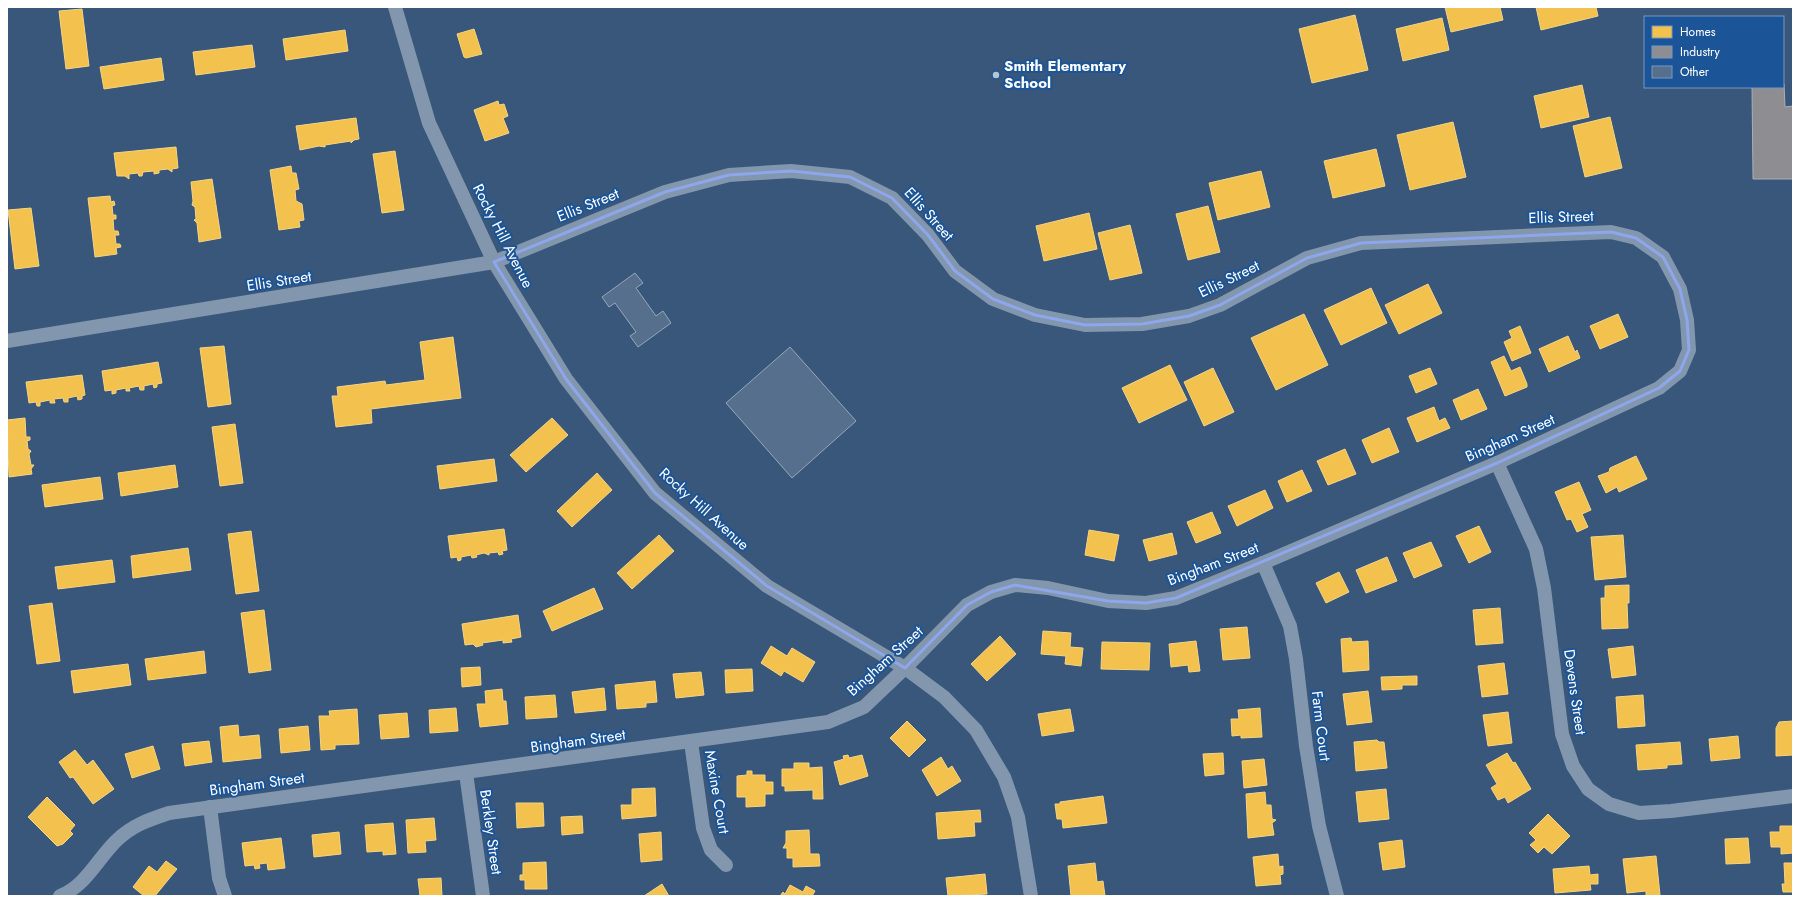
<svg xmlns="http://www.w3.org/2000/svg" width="1800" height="903" font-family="Jost,sans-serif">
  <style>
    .homes { fill: #f2c14e; stroke: #f6d483 }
    .industry { fill: #8d8d92; stroke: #afafb3 }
    .building { fill: #566f8c; stroke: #96a7bb }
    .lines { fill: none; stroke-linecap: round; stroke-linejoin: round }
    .minor { stroke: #8297ad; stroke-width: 14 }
    .marked { fill: none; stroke: #8ea6ec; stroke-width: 3; stroke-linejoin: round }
    .poi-dot { fill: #b9c4d1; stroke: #1c5597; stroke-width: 1.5 }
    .labels { text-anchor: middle; stroke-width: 4; stroke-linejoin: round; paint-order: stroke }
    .poi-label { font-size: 15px; font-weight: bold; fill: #fff; stroke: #1c5597; text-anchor: start }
    .street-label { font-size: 15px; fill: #fff; stroke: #1c5597 }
  </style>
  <rect width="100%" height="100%" fill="#38577b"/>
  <g class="homes">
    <polygon points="1445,7 1500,7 1503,20 1451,32"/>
    <polygon points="1536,7 1596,7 1598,16 1541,30"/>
    <polygon points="82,9 89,66 66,69 59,11"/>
    <polygon points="1355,15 1368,70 1312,83 1299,29"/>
    <polygon points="1442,18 1449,50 1403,61 1396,29"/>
    <polygon points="474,29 482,54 466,58 464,57 457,34"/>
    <polygon points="345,30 348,51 286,60 283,39"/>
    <polygon points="252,45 255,67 196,75 193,52"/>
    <polygon points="161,58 164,80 104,89 100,67"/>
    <polygon points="1582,85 1589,117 1541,128 1534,96"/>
    <polygon points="498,101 499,105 504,104 508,116 503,118 509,133 485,141 474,110"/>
    <polygon points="1610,117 1622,168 1585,177 1573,126"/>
    <polygon points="356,118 359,139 354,140 351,143 351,141 325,145 325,147 319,146 300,150 296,126"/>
    <polygon points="1453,122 1466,177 1410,190 1397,135"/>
    <polygon points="176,147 178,168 172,169 172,172 168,169 159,170 159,173 154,174 154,171 143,172 142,176 139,176 138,173 129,174 129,179 125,176 117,176 114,153"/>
    <polygon points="1376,149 1385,186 1333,198 1324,161"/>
    <polygon points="395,151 404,210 382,213 373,154"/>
    <polygon points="291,166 292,173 296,173 299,189 295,190 296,201 302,204 304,220 299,221 300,227 279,230 270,170"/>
    <polygon points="1261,171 1270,207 1218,220 1209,183"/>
    <polygon points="212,179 221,238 199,242 197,223 194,220 196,219 195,207 192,205 193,201 191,182"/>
    <polygon points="110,196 111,202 114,201 115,205 112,206 113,215 116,215 116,219 113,219 114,231 118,231 119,235 115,235 116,244 120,244 121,247 116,248 117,254 95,257 88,198"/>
    <polygon points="1208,206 1220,252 1188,260 1176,214"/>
    <polygon points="31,208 39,266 15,269 8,210"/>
    <polygon points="1089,213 1097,249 1044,261 1036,226"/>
    <polygon points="1130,225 1142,273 1110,280 1098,233"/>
    <polygon points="1428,284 1442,313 1399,334 1385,305"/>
    <polygon points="1371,288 1387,323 1341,345 1324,310"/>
    <polygon points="1304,314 1328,365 1276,390 1251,338"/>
    <polygon points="1618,314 1628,337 1600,349 1590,326"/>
    <polygon points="1520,326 1531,353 1512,361 1504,342 1512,338 1509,331"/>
    <polygon points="1568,336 1575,352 1577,350 1580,358 1549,372 1539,349"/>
    <polygon points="453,337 461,398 371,409 372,423 336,427 332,396 338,396 337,387 385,381 386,385 425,380 420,342"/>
    <polygon points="224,346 231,404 208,407 200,348"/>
    <polygon points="1504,356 1511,371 1520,367 1527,384 1527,387 1505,396 1491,362"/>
    <polygon points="158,362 162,383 157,384 157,387 154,388 153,384 144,386 144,390 140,390 139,386 129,388 130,391 126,391 126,388 116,390 116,393 112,394 112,390 105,391 102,371"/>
    <polygon points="1170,365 1187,400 1139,423 1122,388"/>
    <polygon points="1213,368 1234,412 1204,426 1184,382"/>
    <polygon points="1430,368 1437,384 1416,393 1409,376"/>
    <polygon points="82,375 85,395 82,396 82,399 78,400 77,396 68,398 68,402 64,402 63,398 54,399 55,403 50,403 50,400 40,402 40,406 37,406 36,402 29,403 26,382"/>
    <polygon points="1478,389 1487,409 1461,420 1453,400"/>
    <polygon points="1434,407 1439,421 1445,418 1450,428 1417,442 1407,418"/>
    <polygon points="25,418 26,437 30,437 30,440 27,441 28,449 31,451 29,454 31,465 34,465 31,469 32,474 9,477 7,420"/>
    <polygon points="552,418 568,435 526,472 510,455"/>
    <polygon points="235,424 243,483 220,486 212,427"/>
    <polygon points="1389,428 1399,452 1372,463 1362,440"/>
    <polygon points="1345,449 1356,474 1328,485 1317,461"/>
    <polygon points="1636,456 1647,479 1619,492 1617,487 1606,493 1598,476 1609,472 1610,468"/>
    <polygon points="494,459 497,481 440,489 437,466"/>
    <polygon points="175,465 178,487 121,496 118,473"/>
    <polygon points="1302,470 1312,491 1287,502 1278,481"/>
    <polygon points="597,473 612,490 572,527 557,511"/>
    <polygon points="100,477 103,499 45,507 42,485"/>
    <polygon points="1579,482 1591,510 1582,514 1588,527 1577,532 1571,519 1567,520 1555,492"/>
    <polygon points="1265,490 1273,508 1237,526 1228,506"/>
    <polygon points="1212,512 1221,533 1196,543 1187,522"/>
    <polygon points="1479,526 1491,552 1469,563 1456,536"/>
    <polygon points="504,529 507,550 502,551 503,554 499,555 498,552 489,553 489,555 484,553 476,555 477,557 472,558 471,555 461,557 461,560 458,561 457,557 451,558 448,536"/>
    <polygon points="1089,530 1119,535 1114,561 1085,555"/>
    <polygon points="251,531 259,591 236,594 228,534"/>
    <polygon points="1172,533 1177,554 1149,561 1143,540"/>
    <polygon points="659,535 674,551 632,589 617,573"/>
    <polygon points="1623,535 1626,577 1595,580 1591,537"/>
    <polygon points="1431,542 1442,566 1414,578 1403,553"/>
    <polygon points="188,548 191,570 133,578 131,556"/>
    <polygon points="1387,557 1397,581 1366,593 1356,570"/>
    <polygon points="112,560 115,582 58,589 55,567"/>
    <polygon points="1339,572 1349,592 1326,603 1316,583"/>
    <polygon points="1629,585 1629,603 1627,603 1628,628 1602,629 1601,598 1605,598 1605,586"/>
    <polygon points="594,588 603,609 552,631 543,611"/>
    <polygon points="52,603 60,661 37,664 29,606"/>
    <polygon points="1500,608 1503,643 1476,645 1473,610"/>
    <polygon points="264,610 271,670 249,673 241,613"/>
    <polygon points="518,615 521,637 511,639 512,642 503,643 503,640 482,643 483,645 476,647 473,644 465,645 462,624"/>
    <polygon points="1247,627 1250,658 1223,660 1220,629"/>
    <polygon points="1043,631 1071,633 1070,647 1083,648 1081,666 1065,664 1066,656 1041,654"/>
    <polygon points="1000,636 1016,654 987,681 971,664"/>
    <polygon points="1351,638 1352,642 1368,641 1369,670 1343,672 1341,639"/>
    <polygon points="1196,641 1200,671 1189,672 1188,665 1171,667 1169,644"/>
    <polygon points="1102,642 1150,643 1149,670 1101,669"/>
    <polygon points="771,646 787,656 792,648 815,662 803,682 784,671 781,676 761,663"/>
    <polygon points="1633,646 1636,675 1612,678 1608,649"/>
    <polygon points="204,651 206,673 148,680 145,659"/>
    <polygon points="1504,663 1508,694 1482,697 1478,666"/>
    <polygon points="128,664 131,685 74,693 71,671"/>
    <polygon points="480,667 481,685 462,687 461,668"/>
    <polygon points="752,669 753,691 726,693 725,670"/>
    <polygon points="701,672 704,695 676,698 673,674"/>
    <polygon points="1417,676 1417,685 1402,685 1402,689 1382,690 1381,677"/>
    <polygon points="655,681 657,702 646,703 646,707 617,709 615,685"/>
    <polygon points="604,688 606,710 575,713 572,692"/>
    <polygon points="502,689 503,701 506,701 508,724 480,727 477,704 486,704 485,691"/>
    <polygon points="1368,691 1372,722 1347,725 1343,694"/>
    <polygon points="555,695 557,717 526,719 525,697"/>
    <polygon points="1643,695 1645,726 1618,728 1616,697"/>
    <polygon points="456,708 458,731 430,733 429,710"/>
    <polygon points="1260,708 1262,737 1241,738 1241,735 1232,736 1231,719 1239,719 1238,710"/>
    <polygon points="357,709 359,744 335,745 335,749 321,750 319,716 330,716 329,711"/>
    <polygon points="1070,709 1074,731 1042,736 1038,714"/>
    <polygon points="1508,712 1512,743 1488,746 1483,715"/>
    <polygon points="407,713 409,737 381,739 379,715"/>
    <polygon points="907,721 926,740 909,757 890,738"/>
    <polygon points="1793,721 1793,755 1776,756 1776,728 1779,722"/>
    <polygon points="238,725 239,737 259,735 261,758 223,762 220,727"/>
    <polygon points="308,726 310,750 281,753 279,729"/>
    <polygon points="1738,736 1740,758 1711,761 1709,739"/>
    <polygon points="1377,740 1379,742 1384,742 1387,768 1356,771 1354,742"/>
    <polygon points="209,741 212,762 185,766 182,744"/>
    <polygon points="1680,742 1682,764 1667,765 1667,768 1638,770 1636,745"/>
    <polygon points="153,746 160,769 132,778 125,754"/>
    <polygon points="75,750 87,765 93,760 114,789 93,804 73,777 70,778 59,762"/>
    <polygon points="1223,753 1224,774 1205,776 1203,754"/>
    <polygon points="1507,753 1513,763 1515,762 1531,789 1508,803 1505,797 1498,800 1491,788 1497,784 1486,765"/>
    <polygon points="848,755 849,758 862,755 868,776 840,785 834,762 844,759 843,756"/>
    <polygon points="941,757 948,769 952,766 961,781 937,796 922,770"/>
    <polygon points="1264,759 1267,785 1244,788 1242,761"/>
    <polygon points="794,763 809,763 809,768 822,767 823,799 813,799 813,790 785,791 785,786 782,786 782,769 794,769"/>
    <polygon points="747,771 752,771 752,775 765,775 765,782 773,782 773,794 765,794 765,806 746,807 746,797 737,797 737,776 747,775"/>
    <polygon points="655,788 656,816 622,819 621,805 632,805 632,789"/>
    <polygon points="1386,789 1389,819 1359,822 1356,792"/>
    <polygon points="1265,792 1266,805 1271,805 1272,819 1276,820 1272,823 1274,835 1248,838 1246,794"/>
    <polygon points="1103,796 1107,823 1063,828 1062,819 1057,819 1055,804 1060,804 1060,802"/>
    <polygon points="47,797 75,825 70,831 73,834 63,844 57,846 28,817"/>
    <polygon points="516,803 543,803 544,826 517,828"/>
    <polygon points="980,810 981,822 974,822 975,836 938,839 936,813"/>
    <polygon points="1548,814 1570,836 1552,854 1544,847 1538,853 1530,845 1536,840 1529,833"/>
    <polygon points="582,816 583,833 562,835 561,817"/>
    <polygon points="434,818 436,840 425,841 426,852 408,853 406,820"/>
    <polygon points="393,823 396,854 383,855 383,851 367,852 365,825"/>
    <polygon points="1780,826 1793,826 1793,853 1781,854 1781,847 1771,847 1770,832 1780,832"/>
    <polygon points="809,830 810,854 819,854 820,866 793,867 793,858 787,858 787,848 783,848 786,843 786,831"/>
    <polygon points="339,832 341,854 314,857 312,835"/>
    <polygon points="661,832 662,860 641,862 639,834"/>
    <polygon points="281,838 285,868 268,870 267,863 259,864 260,868 255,869 254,865 245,866 242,843"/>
    <polygon points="1748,838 1750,863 1726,864 1725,839"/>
    <polygon points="1402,840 1405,867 1383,870 1379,843"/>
    <polygon points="1278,854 1279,867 1283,866 1283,874 1280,875 1281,884 1256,886 1253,857"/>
    <polygon points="1656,856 1660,895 1646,896 1646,891 1627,893 1623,859"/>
    <polygon points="166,861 177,869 155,896 144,896 133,887 149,866 157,872"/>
    <polygon points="546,862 547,889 525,889 525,880 520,880 520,875 523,875 523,863"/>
    <polygon points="1095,863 1097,882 1103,881 1105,896 1071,896 1068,866"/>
    <polygon points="1784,863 1793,863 1793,892 1783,892 1782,884 1785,884"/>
    <polygon points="1589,866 1590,875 1598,874 1598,884 1590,884 1591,890 1555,893 1553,869"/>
    <polygon points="985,874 987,894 948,896 946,878"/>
    <polygon points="441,878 442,896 420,896 418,879"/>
    <polygon points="662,884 669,896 644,896"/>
    <polygon points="790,885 803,892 806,886 815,891 812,896 780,896 783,892 785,894"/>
  </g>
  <polygon class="industry" points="1783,84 1784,84 1785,107 1793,106 1793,179 1753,179 1752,87 1783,87"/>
  <g class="building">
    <polygon points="635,273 643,283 636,288 656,316 663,311 671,323 638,347 630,336 636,332 615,303 609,307 602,297"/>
    <polygon points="790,347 856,421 792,478 726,403"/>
  </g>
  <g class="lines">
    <g class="minor">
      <polyline points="395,7 429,123 494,262 566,379 655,493 767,586 905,668 944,697 976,730 1004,777 1018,817 1031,896"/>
      <path d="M7,341L494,262L665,192L729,175L791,171L850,177L892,198L928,235L955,271L993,299L1035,315L1085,325L1142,324L1189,316L1220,305L1307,258L1361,243L1611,232L1636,238L1663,257L1680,289L1687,320L1689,350L1680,371L1659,388L1497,463L1263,563L1176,598L1146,603L1108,601L1048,588L1015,585L991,592L967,605L905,668L864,707L828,722L169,813C148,820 133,825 117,840C98,858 86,886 60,896"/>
      <polyline points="1497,463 1536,549 1544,588 1562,734 1573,766 1588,789 1609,804 1639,813 1671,811 1793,796"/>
      <polyline points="1263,563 1290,626 1296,659 1306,746 1319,826 1337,896"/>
      <polyline points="691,742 703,828 711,850 726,865"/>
      <polyline points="466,773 483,896"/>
      <polyline points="210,807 219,878 225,896"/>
    </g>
  </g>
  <path class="marked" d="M791,171L850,177L892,198L928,235L955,271L993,299L1035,315L1085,325L1142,324L1189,316L1220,305L1307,258L1361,243L1611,232L1636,238L1663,257L1680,289L1687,320L1689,350L1680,371L1659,388L1497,463L1176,598L1146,603L1108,601L1015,585L991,592L967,605L905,668L767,586L655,493L566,379L494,262L665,192L729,175Z"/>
  <circle class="poi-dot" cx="996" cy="75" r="4"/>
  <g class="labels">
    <g class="poi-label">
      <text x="1004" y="71">Smith Elementary<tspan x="1004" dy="17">School</tspan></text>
    </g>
    <g class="street-label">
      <text transform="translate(588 205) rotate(-22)" y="5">Ellis Street</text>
      <text transform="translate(929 214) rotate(48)" y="5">Ellis Street</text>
      <text transform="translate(1561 217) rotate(-2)" y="5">Ellis Street</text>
      <text transform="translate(503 236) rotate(63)" y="5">Rocky Hill Avenue</text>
      <text transform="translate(1229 279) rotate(-26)" y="5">Ellis Street</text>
      <text transform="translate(279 281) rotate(-9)" y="5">Ellis Street</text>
      <text transform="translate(1510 438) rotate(-24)" y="5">Bingham Street</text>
      <text transform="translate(704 509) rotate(42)" y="5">Rocky Hill Avenue</text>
      <text transform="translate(1213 564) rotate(-21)" y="5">Bingham Street</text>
      <text transform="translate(885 661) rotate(-42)" y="5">Bingham Street</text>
      <text transform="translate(1575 692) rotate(82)" y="5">Devens Street</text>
      <text transform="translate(1321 726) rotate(83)" y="5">Farm Court</text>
      <text transform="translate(578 741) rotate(-8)" y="5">Bingham Street</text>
      <text transform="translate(257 784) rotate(-8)" y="5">Bingham Street</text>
      <text transform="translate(717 792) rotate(80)" y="5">Maxine Court</text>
      <text transform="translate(491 832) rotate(82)" y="5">Berkley Street</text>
    </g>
  </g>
  <rect width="1800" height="903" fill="none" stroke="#ffffff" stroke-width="16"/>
  <rect x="1644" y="16" width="140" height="72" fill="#1c5597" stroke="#7799c1"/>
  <rect x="1652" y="26" width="20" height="12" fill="#f2c14e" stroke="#7799c1"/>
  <text x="1680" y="36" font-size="12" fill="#ffffff">Homes</text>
  <rect x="1652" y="46" width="20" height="12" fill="#8d8d92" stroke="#7799c1"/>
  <text x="1680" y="56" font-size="12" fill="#ffffff">Industry</text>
  <rect x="1652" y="66" width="20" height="12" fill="#566f8c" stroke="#7799c1"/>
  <text x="1680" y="76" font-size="12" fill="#ffffff">Other</text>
</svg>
